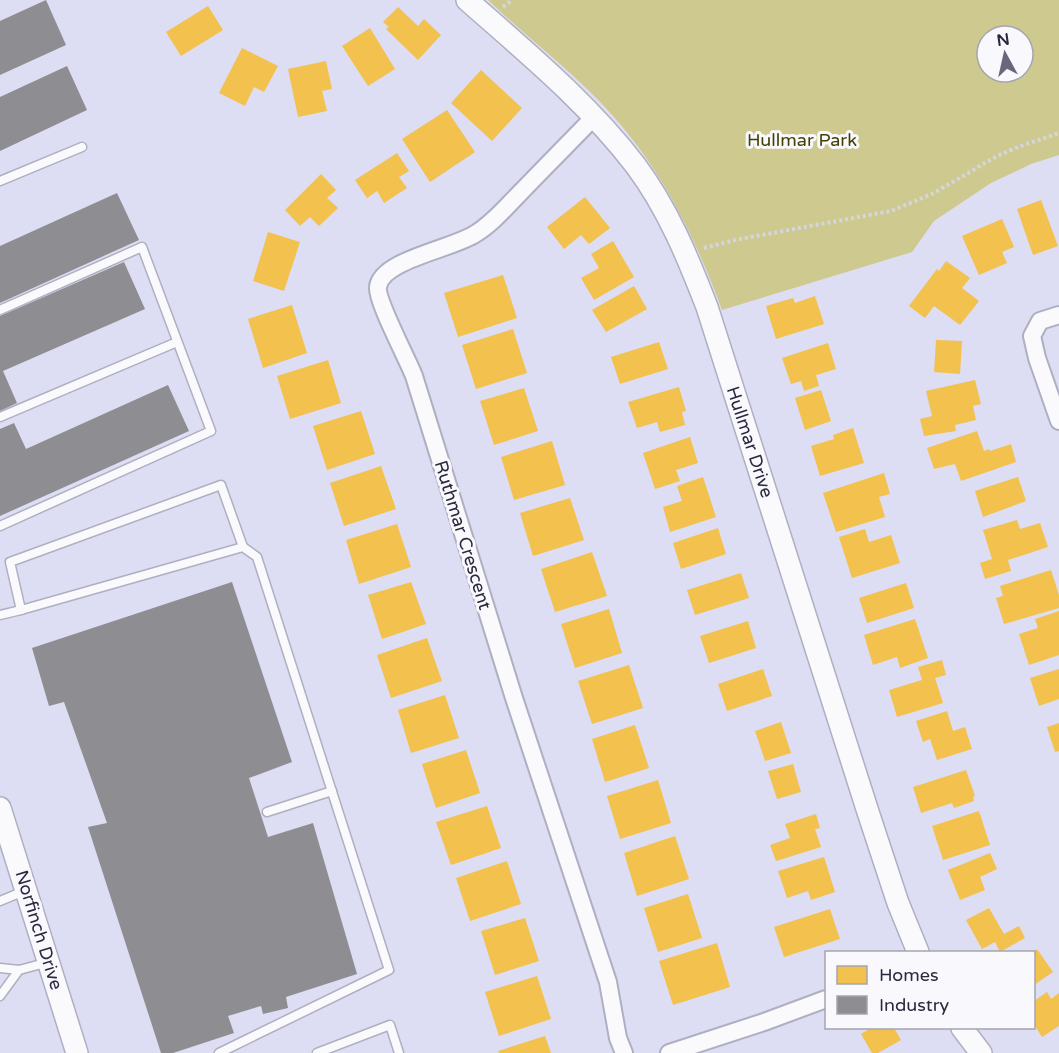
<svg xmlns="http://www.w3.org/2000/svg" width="1059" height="1053" font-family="'Varela Round',sans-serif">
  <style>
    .green { fill: #ceca8f; fill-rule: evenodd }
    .homes { fill: #f2c14e }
    .industry { fill: #8d8d92 }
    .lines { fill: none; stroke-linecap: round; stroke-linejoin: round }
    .service-casing { stroke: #afafc2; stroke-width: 11 }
    .minor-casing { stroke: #afafc2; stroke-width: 20 }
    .tertiary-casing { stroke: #afafc2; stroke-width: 24 }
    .path { stroke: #d5d5dd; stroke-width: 4; stroke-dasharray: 3 3; stroke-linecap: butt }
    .service { stroke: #fafafd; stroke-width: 8 }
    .minor { stroke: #fafafd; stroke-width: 16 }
    .tertiary { stroke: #fafafd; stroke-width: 21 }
    .labels { text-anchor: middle; stroke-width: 6; stroke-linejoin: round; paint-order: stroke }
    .park-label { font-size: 18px; fill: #444105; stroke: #f8f8fd }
    .street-label { font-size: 18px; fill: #29283c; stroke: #f8f8fd }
  </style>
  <rect width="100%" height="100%" fill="#ddddf3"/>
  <path class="green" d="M488,0H1059V155L1031,164L991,183L934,221L912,252L722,310C691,226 653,152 587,89C555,58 520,31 488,0ZM987,36H1023V72H987Z"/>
  <g class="homes">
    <polygon points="208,6 223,30 181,56 166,32"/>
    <polygon points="398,7 418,26 424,19 441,35 418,60 386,29 389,27 383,22"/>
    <polygon points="370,28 395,69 368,86 342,46"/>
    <polygon points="242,48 278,66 264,92 254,87 245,106 219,93"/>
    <polygon points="326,61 332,89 322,91 327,111 298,117 288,69"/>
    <polygon points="481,70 522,108 492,141 451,103"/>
    <polygon points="447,110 475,152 430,182 402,139"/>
    <polygon points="397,153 409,171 399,177 407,188 384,203 377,191 367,198 355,180"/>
    <polygon points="321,174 336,190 327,198 338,208 319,226 310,217 300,226 285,210"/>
    <polygon points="585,197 610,228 589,244 581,235 564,249 547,227"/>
    <polygon points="1041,200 1058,246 1033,255 1017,209"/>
    <polygon points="1002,219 1014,247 1002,252 1007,263 979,275 962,236"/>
    <polygon points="268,232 300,242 284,291 253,281"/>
    <polygon points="613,241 634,277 594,300 581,278 599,268 591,254"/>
    <polygon points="946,261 970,278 962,288 979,301 960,325 934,306 925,318 909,306 937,269 939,271"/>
    <polygon points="503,275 517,318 458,337 444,293"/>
    <polygon points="634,286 647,309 606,332 592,310"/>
    <polygon points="815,296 824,324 776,339 766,306 793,298 795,303"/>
    <polygon points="292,305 307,353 263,368 248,319"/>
    <polygon points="513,329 527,373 476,389 462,345"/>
    <polygon points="936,340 962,341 960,374 934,372"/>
    <polygon points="659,342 668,369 620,384 611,357"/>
    <polygon points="828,343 836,369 816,375 819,386 804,391 801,381 791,384 782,358"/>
    <polygon points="328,360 341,403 290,419 277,376"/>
    <polygon points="975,380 981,404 973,406 976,420 955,425 956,431 924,436 920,419 932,416 926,391"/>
    <polygon points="679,387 686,411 682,412 685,425 660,432 657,422 637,428 628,402"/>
    <polygon points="524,388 538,431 494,445 480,401"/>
    <polygon points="821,390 831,421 805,430 795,398"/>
    <polygon points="361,411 375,454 327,470 313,426"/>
    <polygon points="853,428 864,463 820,476 811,446 834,439 833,435"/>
    <polygon points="977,431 984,451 989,449 990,451 1011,444 1016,462 961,481 955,464 934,469 927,448"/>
    <polygon points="690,437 698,463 676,470 680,481 655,489 643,453"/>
    <polygon points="552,441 565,485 514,500 501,457"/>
    <polygon points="381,466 396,509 344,526 330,483"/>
    <polygon points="884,473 890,494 879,497 885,517 836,532 823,493"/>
    <polygon points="703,477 716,517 670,532 663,507 682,501 677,486"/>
    <polygon points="1018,477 1026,501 983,517 975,491"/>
    <polygon points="570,498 584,540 533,556 520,513"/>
    <polygon points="1017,520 1020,529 1040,523 1048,547 1008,560 1011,571 985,579 980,563 992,559 983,530"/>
    <polygon points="397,524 411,567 359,584 346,540"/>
    <polygon points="718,528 726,554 681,569 673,543"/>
    <polygon points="865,529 869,542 891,535 900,563 852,578 839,537"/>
    <polygon points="592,552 607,596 555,612 541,569"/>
    <polygon points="1051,570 1059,595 1059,608 1004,624 996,598 1003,596 1000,586"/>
    <polygon points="741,573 749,598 695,615 687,590"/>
    <polygon points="411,582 426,624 382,639 368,595"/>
    <polygon points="906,583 914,608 867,623 859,598"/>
    <polygon points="609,609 622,653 575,668 561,624"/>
    <polygon points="1059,611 1059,655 1029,665 1019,634 1038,628 1035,619"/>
    <polygon points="915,619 928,658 900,668 897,657 873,665 864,635"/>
    <polygon points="748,621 756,648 709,663 700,636"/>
    <polygon points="427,638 442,681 391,698 377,655"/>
    <polygon points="942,660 946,675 935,678 943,703 897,717 889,690 922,680 918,667"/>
    <polygon points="629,665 643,708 592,724 578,681"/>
    <polygon points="763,669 772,696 727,711 718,684"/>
    <polygon points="1059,669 1059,699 1039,706 1030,678"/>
    <polygon points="445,695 459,738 411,753 398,710"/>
    <polygon points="947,711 953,731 965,727 972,749 937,760 930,739 923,742 916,721"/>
    <polygon points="781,722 791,753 765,761 755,731"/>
    <polygon points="1059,723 1059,751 1055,752 1047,727"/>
    <polygon points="635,725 649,768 605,782 592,739"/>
    <polygon points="466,750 480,793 436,808 422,764"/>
    <polygon points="793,764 801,792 777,799 768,771"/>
    <polygon points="966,770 975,796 973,797 974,801 954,808 952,803 921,813 913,787"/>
    <polygon points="658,780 671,823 620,839 607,796"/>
    <polygon points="487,806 501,848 451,865 436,822"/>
    <polygon points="979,811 990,845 943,860 932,826"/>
    <polygon points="816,814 820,828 815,829 821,847 776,861 770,845 790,838 785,824"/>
    <polygon points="675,836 689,879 637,896 624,853"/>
    <polygon points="990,853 997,869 980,877 985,890 960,900 948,870"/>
    <polygon points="824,857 835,892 811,900 808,891 787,898 778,871"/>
    <polygon points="507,861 521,904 470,921 456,878"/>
    <polygon points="688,894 702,938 658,952 644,908"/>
    <polygon points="989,908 1004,934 1019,926 1025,938 1000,952 995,942 982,949 966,920"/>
    <polygon points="830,909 840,939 784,957 774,927"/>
    <polygon points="525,918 539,961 495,975 481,931"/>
    <polygon points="717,943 730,987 673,1005 659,961"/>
    <polygon points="1037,949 1053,972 1034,985 1034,952"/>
    <polygon points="537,976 551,1019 499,1036 485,992"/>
    <polygon points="1047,992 1051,999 1059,993 1059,1026 1042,1037 1034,1024 1034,1001"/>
    <polygon points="871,1028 894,1028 901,1040 878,1053 872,1053 861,1034"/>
    <polygon points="545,1036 551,1053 499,1053 498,1051"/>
  </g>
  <g class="industry">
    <polygon points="46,0 66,45 0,75 0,21"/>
    <polygon points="67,66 87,110 0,151 0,97"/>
    <polygon points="117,193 139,240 0,303 0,246"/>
    <polygon points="124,262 145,309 3,371 17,403 0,411 0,316"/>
    <polygon points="168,385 189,431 0,516 0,429 14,423 26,449"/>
    <polygon points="232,582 292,762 249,778 268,837 313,823 357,974 286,997 288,1008 263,1014 261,1006 228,1016 234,1033 173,1053 161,1053 88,827 107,823 64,702 49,706 32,648"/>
  </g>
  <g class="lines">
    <defs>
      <g id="service">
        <polyline points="0,181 82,147"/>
        <polyline points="0,310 142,247 211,431 0,526"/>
        <polyline points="0,417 177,342"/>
        <polyline points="21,610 243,547"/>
        <polyline points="0,615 21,610 10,562 221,485 243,547 257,557 389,970 219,1053"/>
        <polyline points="267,812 332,791"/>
        <polyline points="0,901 24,891"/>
        <polyline points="0,968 19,970 49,962"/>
        <polyline points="0,996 19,970"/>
        <polyline points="317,1053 390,1025 399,1053"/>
      </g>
      <g id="minor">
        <path d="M593,118C569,143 544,168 519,194C506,207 492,224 475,234C452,249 381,260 378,287C376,300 407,358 414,376L514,698L608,982L618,1038L624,1053"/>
        <polyline points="1059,315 1040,321 1032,336 1037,358 1059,421"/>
        <polyline points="669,1053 764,1022 826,999"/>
      </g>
      <g id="tertiary">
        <path d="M467,0C526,52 588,103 636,166C668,209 688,258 707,307L868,812L898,903L918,952"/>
        <polyline points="0,808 77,1053"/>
        <polyline points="962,1028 981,1053"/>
      </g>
    </defs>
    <use href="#service" class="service-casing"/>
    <use href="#minor" class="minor-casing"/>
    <use href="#tertiary" class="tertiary-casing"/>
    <g class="path">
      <polyline points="503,7 512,0"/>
      <polyline points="704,248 735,240 891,211 934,193 997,156 1018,147 1059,133"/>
    </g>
    <use href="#service" class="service"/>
    <use href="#minor" class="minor"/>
    <use href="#tertiary" class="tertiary"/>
  </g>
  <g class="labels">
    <g class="park-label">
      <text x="802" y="146">Hullmar Park</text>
    </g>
    <g class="street-label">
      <text transform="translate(750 442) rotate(72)" y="6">Hullmar Drive</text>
      <text transform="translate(463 535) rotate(73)" y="6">Ruthmar Crescent</text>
      <text transform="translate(39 930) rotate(73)" y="6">Norfinch Drive</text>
    </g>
  </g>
  <rect x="825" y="951" width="210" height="78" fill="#f8f8fd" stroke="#a5a5b0" stroke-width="1.5"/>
  <rect x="837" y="966" width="30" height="18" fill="#f2c14e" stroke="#a5a5b0" stroke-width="1.5"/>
  <text x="879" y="981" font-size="18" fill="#29283c">Homes</text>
  <rect x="837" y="996" width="30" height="18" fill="#8d8d92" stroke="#a5a5b0" stroke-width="1.5"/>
  <text x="879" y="1011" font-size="18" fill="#29283c">Industry</text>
  <g transform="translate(1005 54) rotate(352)"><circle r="28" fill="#f8f8fd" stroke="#a5a5b0" stroke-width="1.5"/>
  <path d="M0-4.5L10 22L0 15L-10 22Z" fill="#68677c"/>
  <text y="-9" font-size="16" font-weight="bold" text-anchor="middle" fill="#29283c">N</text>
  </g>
</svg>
